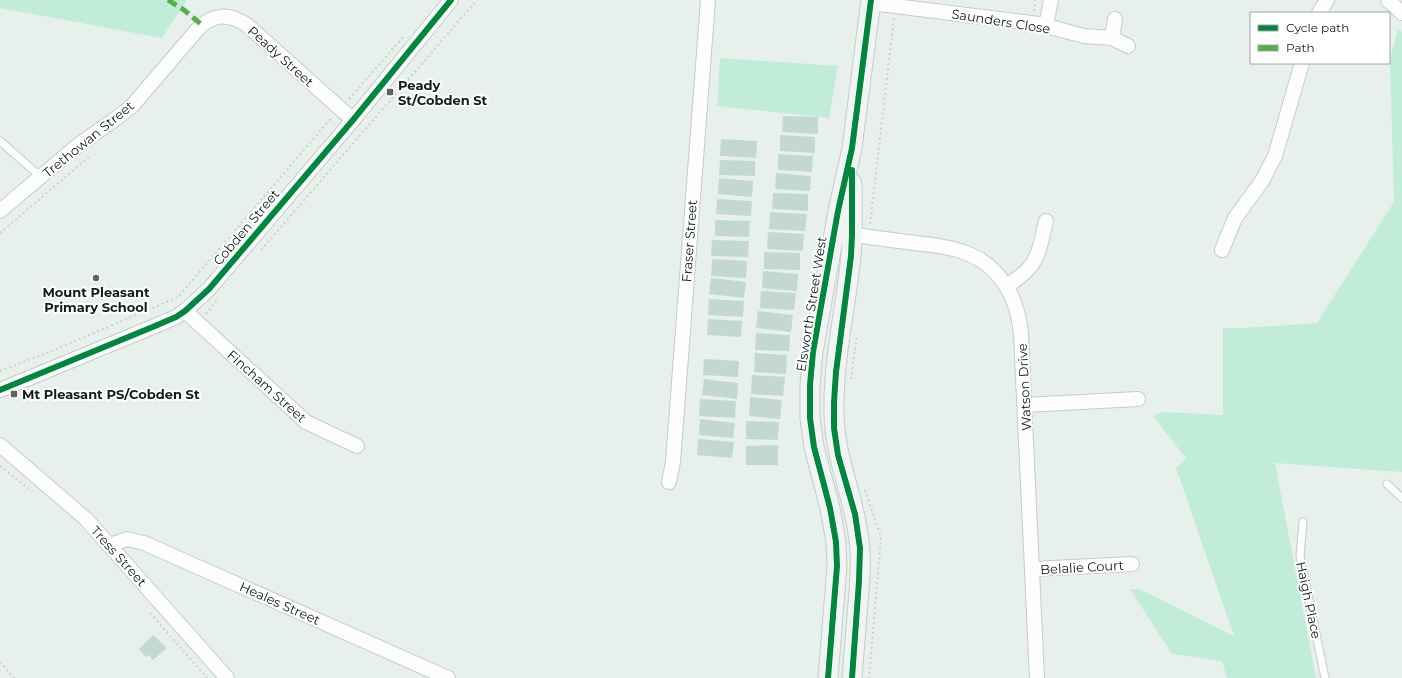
<svg xmlns="http://www.w3.org/2000/svg" width="1402" height="678" font-family="Montserrat,sans-serif">
  <style>
    .green { fill: #c1ecda }
    .building { fill: #c3d9d0 }
    .lines { fill: none; stroke-linecap: round; stroke-linejoin: round }
    .lane-casing { stroke: #c5ccc9; stroke-width: 9 }
    .street-casing { stroke: #c5ccc9; stroke-width: 16 }
    .secondary-casing { stroke: #c5ccc9; stroke-width: 21 }
    .path { stroke: #ced1cf; stroke-width: 2; stroke-dasharray: 2 3; stroke-linecap: butt }
    .lane { stroke: #fcfdfc; stroke-width: 7 }
    .street { stroke: #fcfdfc; stroke-width: 14 }
    .secondary { stroke: #f0f5f3; stroke-width: 19 }
    .quiet { stroke: #55b145; stroke-width: 5; stroke-dasharray: 10 5; stroke-linecap: butt }
    .cycleway-casing { stroke: #fff; stroke-width: 8 }
    .cycleway { stroke: #00873e; stroke-width: 6 }
    .poi-dot { fill: #5e6562; stroke: #fff; stroke-width: 1.5 }
    .labels { text-anchor: middle; stroke-width: 4; stroke-linejoin: round; paint-order: stroke }
    .street-label { font-size: 13px; fill: #141a17; stroke: #fff }
    .poi-label { font-size: 13px; font-weight: bold; fill: #141a17; stroke: #fff; text-anchor: start }
  </style>
  <rect width="100%" height="100%" fill="#e8f0ec"/>
  <g class="green">
    <polygon points="0,0 187,0 162,38 0,8"/>
    <polygon points="1398,29 1402,32 1402,472 1275,463 1316,678 1227,678 1222,661 1172,654 1130,589 1140,589 1234,636 1176,468 1186,458 1153,416 1162,412 1223,415 1223,328 1242,328 1317,323 1394,202 1390,59"/>
    <polygon points="720,58 838,66 829,118 717,106"/>
  </g>
  <g class="building">
    <polygon points="783,116 818,117 818,134 782,132"/>
    <polygon points="780,135 815,137 815,153 780,151"/>
    <polygon points="721,139 757,141 756,158 720,156"/>
    <polygon points="778,154 813,156 812,172 778,170"/>
    <polygon points="720,160 755,161 755,176 719,175"/>
    <polygon points="776,173 811,176 810,191 775,189"/>
    <polygon points="719,178 753,181 752,197 718,194"/>
    <polygon points="773,193 808,194 808,211 772,209"/>
    <polygon points="717,199 752,201 751,216 716,214"/>
    <polygon points="770,212 807,214 805,231 769,229"/>
    <polygon points="715,220 750,221 749,237 715,236"/>
    <polygon points="768,232 804,234 803,251 767,249"/>
    <polygon points="712,240 749,241 748,257 711,256"/>
    <polygon points="764,252 800,253 800,270 764,269"/>
    <polygon points="712,259 747,261 746,278 711,276"/>
    <polygon points="763,271 798,274 797,291 762,288"/>
    <polygon points="711,278 746,282 744,298 709,294"/>
    <polygon points="761,291 796,293 794,310 760,308"/>
    <polygon points="709,299 744,301 743,317 708,315"/>
    <polygon points="758,311 793,315 791,332 756,328"/>
    <polygon points="708,319 742,321 741,337 707,335"/>
    <polygon points="756,333 790,335 789,351 755,350"/>
    <polygon points="755,353 787,355 786,374 754,372"/>
    <polygon points="704,359 739,361 738,377 703,375"/>
    <polygon points="752,375 785,377 783,396 751,394"/>
    <polygon points="704,379 738,383 737,399 702,395"/>
    <polygon points="750,397 782,400 780,419 749,416"/>
    <polygon points="700,399 736,401 735,418 699,416"/>
    <polygon points="700,419 735,423 733,438 699,435"/>
    <polygon points="746,421 779,422 778,440 746,439"/>
    <polygon points="698,439 734,442 732,458 697,455"/>
    <polygon points="778,445 778,465 746,465 746,446"/>
    <polygon points="153,635 167,648 153,660 149,655 146,657 139,649"/>
  </g>
  <g class="lines">
    <defs>
      <g id="lane">
        <polyline points="0,141 41,177"/>
        <polyline points="1387,484 1402,498"/>
        <polyline points="1303,522 1300,556 1325,678"/>
      </g>
      <g id="street">
        <polyline points="1388,0 1402,13"/>
        <polyline points="871,3 1039,24 1084,36 1112,38 1128,46"/>
        <polyline points="1319,13 1327,0"/>
        <polyline points="1046,26 1051,0"/>
        <polyline points="1112,38 1115,19"/>
        <path d="M0,211L77,146L118,117L132,106L197,30C213,13 228,13 247,25L353,120"/>
        <path d="M843,233C867,237 891,240 915,243C931,245 948,246 963,252C1000,264 1018,298 1021,334L1037,678"/>
        <polyline points="1222,250 1235,218 1262,181 1275,156 1302,63"/>
        <path d="M1007,286C1014,281 1023,275 1029,268C1040,256 1042,236 1046,221"/>
        <polyline points="185,311 306,422 357,446"/>
        <polyline points="0,390 155,326 176,317 185,311 209,289 353,120 451,0"/>
        <polyline points="1025,405 1138,399"/>
        <polyline points="0,445 86,519 227,678"/>
        <polyline points="669,482 673,462 708,0"/>
        <polyline points="110,545 127,539 144,543 448,678"/>
        <polyline points="1033,569 1132,564"/>
      </g>
      <g id="secondary">
        <path d="M852,183C852,207 853,231 851,256C846,308 833,359 834,412C834,455 852,491 858,533C862,556 860,580 858,603C856,628 854,653 852,678"/>
        <polyline points="828,678 837,566 836,542 830,508 814,447 810,418 810,385 813,352 820,312 838,211 852,148 871,0"/>
      </g>
    </defs>
    <use href="#lane" class="lane-casing"/>
    <use href="#street" class="street-casing"/>
    <use href="#secondary" class="secondary-casing"/>
    <g class="path">
      <polyline points="1034,11 1035,0"/>
      <polyline points="349,99 404,36"/>
      <polyline points="870,224 894,18"/>
      <polyline points="0,233 89,157"/>
      <polyline points="261,250 477,0"/>
      <polyline points="206,314 217,300"/>
      <polyline points="0,371 47,353 178,297 332,117"/>
      <polyline points="851,379 857,334"/>
      <polyline points="0,466 32,491"/>
      <polyline points="865,490 881,537 869,678"/>
      <polyline points="150,613 207,678"/>
      <polyline points="0,662 14,678"/>
    </g>
    <use href="#lane" class="lane"/>
    <use href="#street" class="street"/>
    <use href="#secondary" class="secondary"/>
    <polyline class="quiet" points="168,0 184,10 202,25"/>
    <defs>
      <g id="cycleway">
        <polyline points="852,170 852,235 851,256 836,372 834,402 834,428 838,455 855,514 860,548 859,581 852,678"/>
        <polyline points="0,390 155,326 176,317 185,311 209,289 353,120 451,0"/>
        <polyline points="828,678 837,566 836,542 830,508 814,447 810,418 810,385 813,352 820,312 838,211 852,148 871,0"/>
      </g>
    </defs>
    <use href="#cycleway" class="cycleway-casing"/>
    <use href="#cycleway" class="cycleway"/>
  </g>
  <g class="poi-dot">
    <rect x="386" y="88" width="8" height="8" rx="2"/>
    <circle cx="96" cy="278" r="4"/>
    <rect x="10" y="390" width="8" height="8" rx="2"/>
  </g>
  <g class="labels">
    <g class="street-label">
      <text transform="translate(1001 21) rotate(9)" y="5">Saunders Close</text>
      <text transform="translate(281 56) rotate(42)" y="5">Peady Street</text>
      <text transform="translate(88 139) rotate(-39)" y="5">Trethowan Street</text>
      <text transform="translate(246 227) rotate(-50)" y="5">Cobden Street</text>
      <text transform="translate(689 241) rotate(-86)" y="5">Fraser Street</text>
      <text transform="translate(811 304) rotate(-81)" y="5">Elsworth Street West</text>
      <text transform="translate(267 386) rotate(42)" y="5">Fincham Street</text>
      <text transform="translate(1024 387) rotate(-93)" y="5">Watson Drive</text>
      <text transform="translate(119 556) rotate(48)" y="5">Tress Street</text>
      <text transform="translate(1082 567) rotate(-3)" y="5">Belalie Court</text>
      <text transform="translate(1309 600) rotate(78)" y="5">Haigh Place</text>
      <text transform="translate(280 603) rotate(24)" y="5">Heales Street</text>
    </g>
    <g class="poi-label">
      <text x="398" y="90">Peady<tspan x="398" dy="15">St/Cobden St</tspan></text>
      <text x="96" y="297" text-anchor="middle">Mount Pleasant<tspan x="96" dy="15">Primary School</tspan></text>
      <text x="22" y="399">Mt Pleasant PS/Cobden St</text>
    </g>
  </g>
  <rect x="1250" y="12" width="140" height="52" fill="#ffffff" stroke="#a1a3a2"/>
  <rect x="1258" y="25" width="20" height="6" fill="#00873e" stroke="#a1a3a2"/>
  <text x="1286" y="32" font-size="12" fill="#141a17">Cycle path</text>
  <rect x="1258" y="45" width="20" height="6" fill="#55b145" stroke="#a1a3a2"/>
  <text x="1286" y="52" font-size="12" fill="#141a17">Path</text>
</svg>
